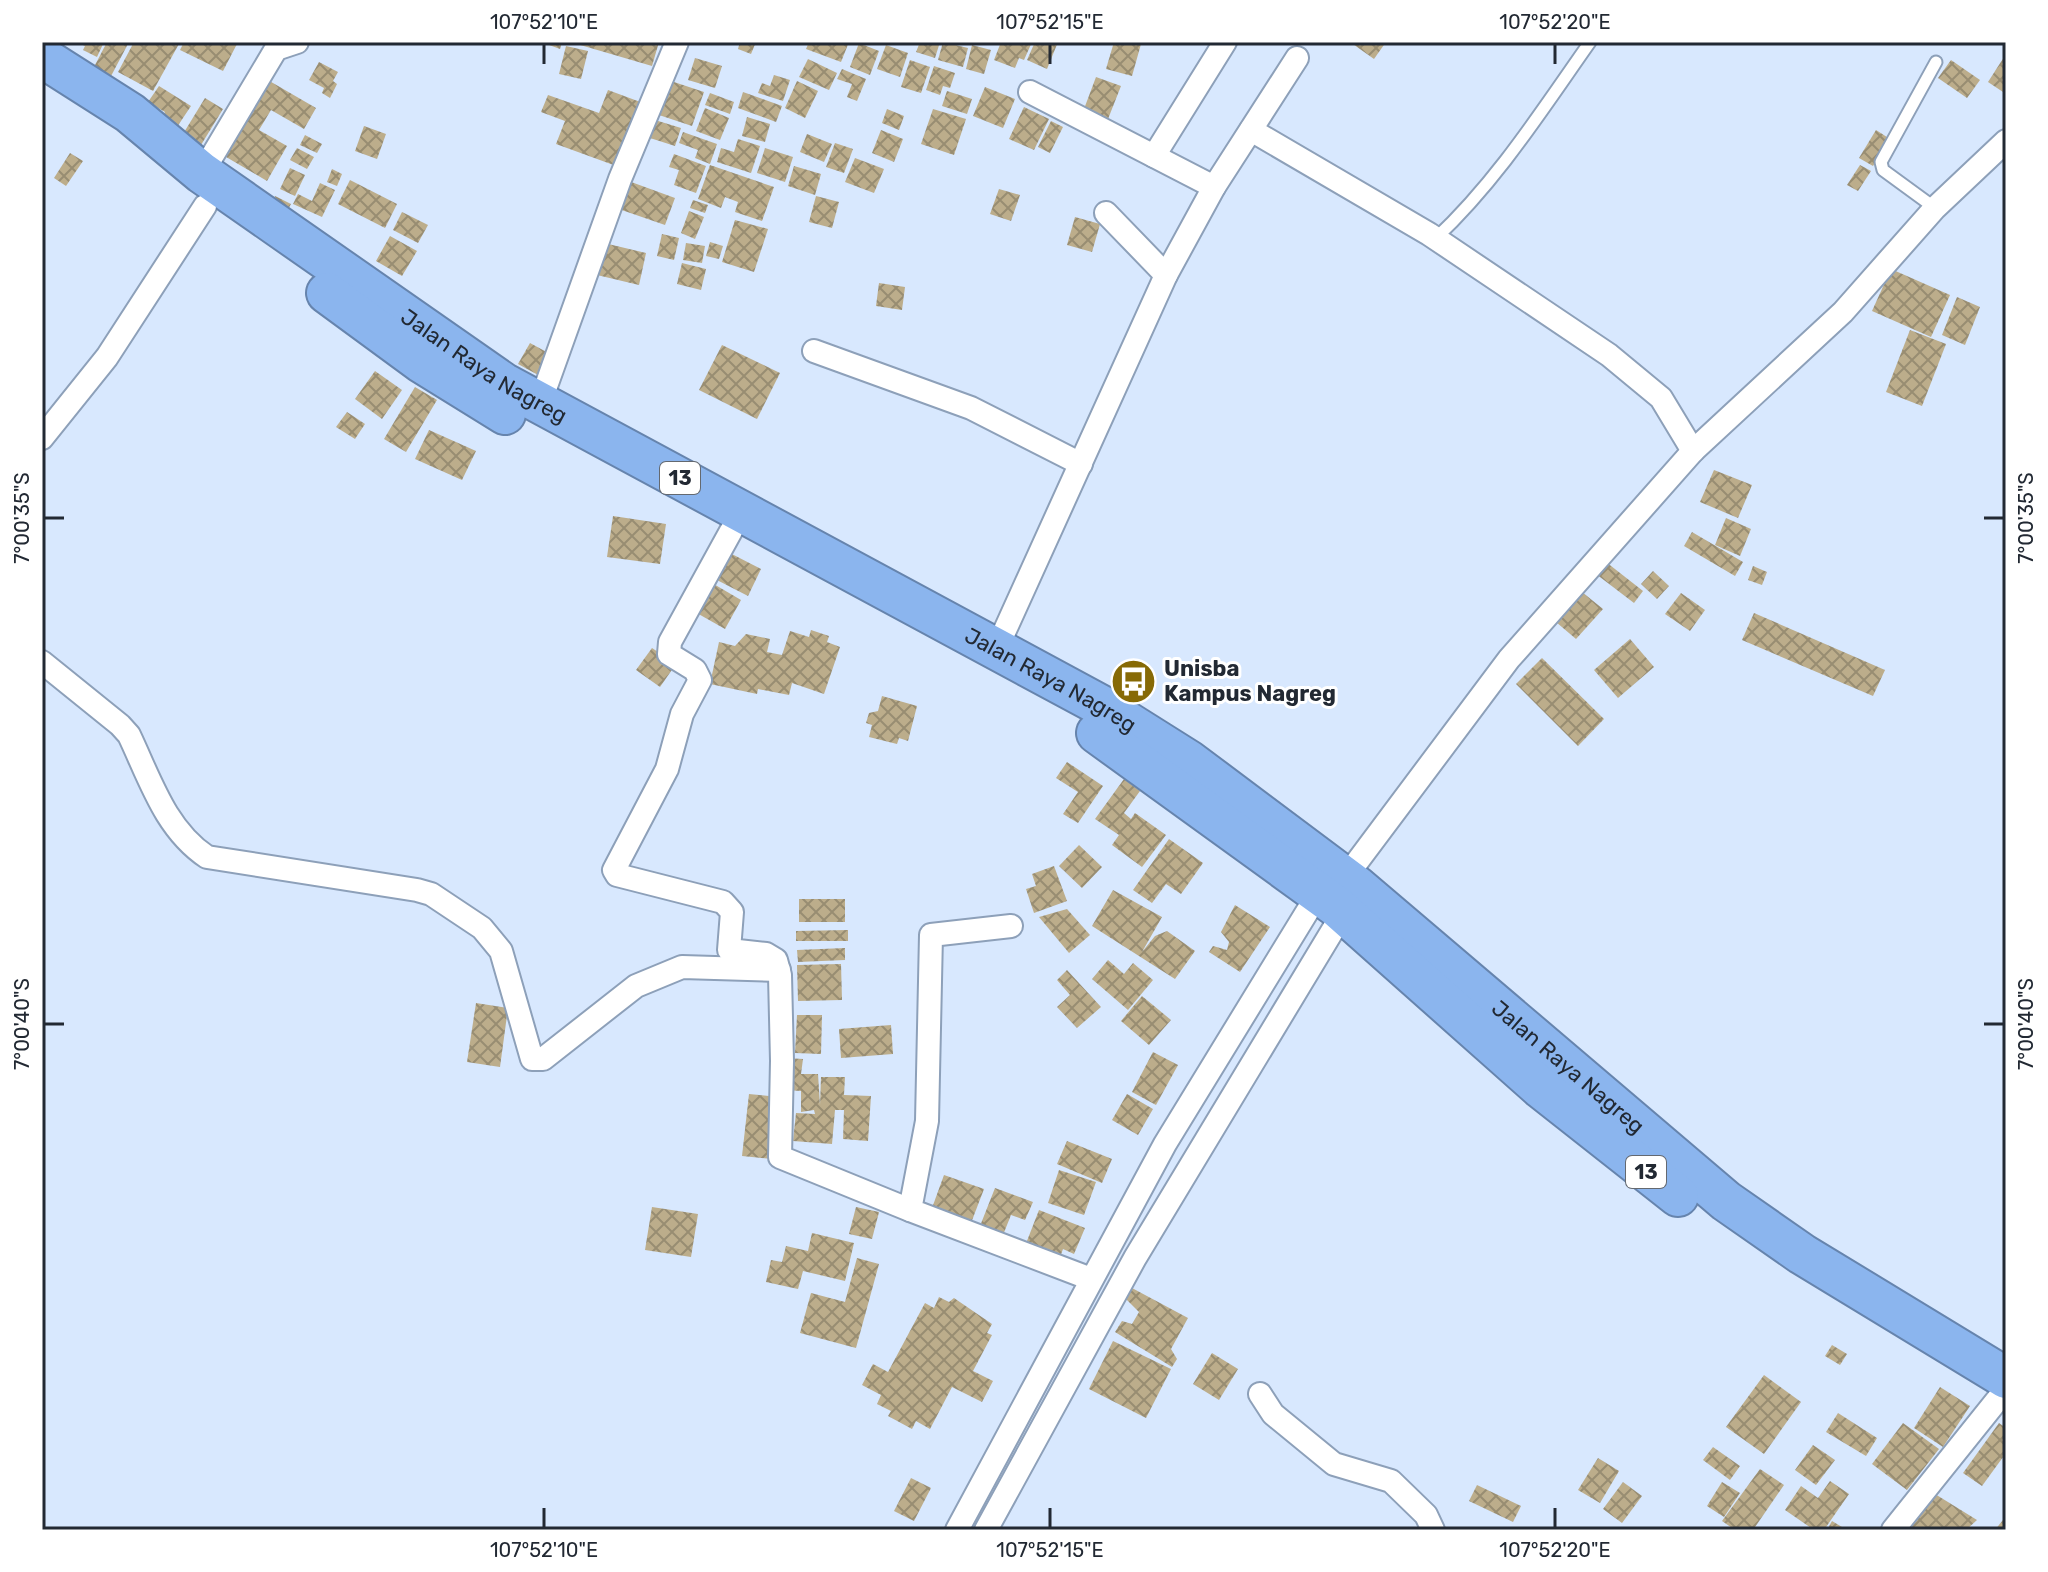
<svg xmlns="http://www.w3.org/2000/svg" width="2048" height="1572" font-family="Rubik,sans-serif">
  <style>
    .building { fill: url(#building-cross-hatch) }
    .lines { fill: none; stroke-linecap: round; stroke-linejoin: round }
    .lane-casing { stroke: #8da0b9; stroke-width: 15 }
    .street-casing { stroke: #8da0b9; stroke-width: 26 }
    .highway-casing { stroke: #6684ad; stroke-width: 44 }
    .lane { stroke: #fff; stroke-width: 11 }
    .street { stroke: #fff; stroke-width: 22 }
    .highway { stroke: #8bb5ee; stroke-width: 40 }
    .ticks { fill: none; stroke: #222933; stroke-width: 3 }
    .labels { text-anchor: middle; stroke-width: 6; stroke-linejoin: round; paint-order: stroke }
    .shield { fill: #fff; stroke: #646970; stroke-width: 2 }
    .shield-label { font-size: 20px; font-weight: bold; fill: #222933 }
    .street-label { font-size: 22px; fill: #222933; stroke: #fff }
    .poi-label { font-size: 22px; font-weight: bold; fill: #222933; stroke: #fff; text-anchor: start }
    .neatline { fill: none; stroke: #222933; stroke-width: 3 }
    .ticks-label { font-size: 20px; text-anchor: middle; fill: #222933 }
  </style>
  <defs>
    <pattern id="building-cross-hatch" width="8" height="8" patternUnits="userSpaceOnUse" patternTransform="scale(2)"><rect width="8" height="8" fill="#bcad8b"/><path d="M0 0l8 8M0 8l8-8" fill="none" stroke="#988d72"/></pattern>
  </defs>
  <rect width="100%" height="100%" fill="#d8e8fe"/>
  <g class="building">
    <polygon points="77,42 104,42 97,57 83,50 85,46"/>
    <polygon points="107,42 129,42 110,78 93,69"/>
    <polygon points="134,42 180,42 153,91 118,72"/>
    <polygon points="184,42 205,45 238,42 223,71 180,50"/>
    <polygon points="541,42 562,42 560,49"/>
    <polygon points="570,42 659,42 652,66"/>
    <polygon points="740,42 756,42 751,54 738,49"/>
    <polygon points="809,42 849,42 841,62 806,49"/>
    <polygon points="920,42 940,42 935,58 916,52"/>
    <polygon points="943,42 968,48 963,67 938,60"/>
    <polygon points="1001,42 1032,42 1024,60 1019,58 1015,68 994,60"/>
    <polygon points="1035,42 1058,42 1047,69 1027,60"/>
    <polygon points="1114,42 1141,44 1132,76 1106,69"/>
    <polygon points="1350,42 1386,42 1374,59"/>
    <polygon points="859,43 879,51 870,75 850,67"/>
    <polygon points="886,45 908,53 900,77 877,69"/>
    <polygon points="972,45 991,50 984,74 966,69"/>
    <polygon points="566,46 588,51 581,79 559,74"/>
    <polygon points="2006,54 2006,94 1988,82"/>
    <polygon points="695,58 722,66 715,88 688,80"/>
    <polygon points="808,59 837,73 829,90 799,77"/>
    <polygon points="910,60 930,67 921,93 901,87"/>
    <polygon points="1951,60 1980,80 1967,98 1938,78"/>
    <polygon points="319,62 338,72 333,81 337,84 330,98 322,93 324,88 309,80"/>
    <polygon points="934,66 955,73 950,88 943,86 940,95 926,90"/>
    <polygon points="842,69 866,79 857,101 847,97 852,84 837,79"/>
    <polygon points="774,75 790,80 783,101 758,93 762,83 770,86"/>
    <polygon points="1096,77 1121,86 1108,119 1084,109"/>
    <polygon points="266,79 316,108 304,129 271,110 259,130 287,146 267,181 221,154"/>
    <polygon points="671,81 704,92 692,126 659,115"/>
    <polygon points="797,81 818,91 805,118 785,108"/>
    <polygon points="159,86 191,106 175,130 160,120 165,112 148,102"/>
    <polygon points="985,87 1015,99 1003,128 973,116"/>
    <polygon points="608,90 643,103 619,167 556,144 565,121 541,112 548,95 599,113"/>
    <polygon points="947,91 972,99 967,114 942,106"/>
    <polygon points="743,92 782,106 776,122 738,108"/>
    <polygon points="710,93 734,102 730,114 705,105"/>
    <polygon points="205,98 223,109 201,145 183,134"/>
    <polygon points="1024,107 1049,119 1034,150 1009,139"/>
    <polygon points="705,108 729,118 720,140 696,131"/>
    <polygon points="887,109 904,116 899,130 882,123"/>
    <polygon points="933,109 966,119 954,155 921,144"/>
    <polygon points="747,117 770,124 765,142 742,136"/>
    <polygon points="655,120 681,128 675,146 650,138"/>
    <polygon points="1051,121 1063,127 1050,153 1038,147"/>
    <polygon points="364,126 386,134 377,159 355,151"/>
    <polygon points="881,130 903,139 894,162 872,153"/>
    <polygon points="1876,130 1890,139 1873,166 1859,158"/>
    <polygon points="683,132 717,144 710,164 695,158 698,150 679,143"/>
    <polygon points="807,134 832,144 824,162 800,152"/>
    <polygon points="305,135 322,144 317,153 300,145"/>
    <polygon points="738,139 760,146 751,173 717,162 721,148 734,152"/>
    <polygon points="835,143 853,149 844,173 826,167"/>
    <polygon points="297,148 314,157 307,169 290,160"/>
    <polygon points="765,148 793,157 785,182 757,173"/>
    <polygon points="70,153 83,161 66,186 54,178"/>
    <polygon points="674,154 706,166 696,193 674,185 679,170 669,167"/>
    <polygon points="855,158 884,169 874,193 845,182"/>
    <polygon points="710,165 774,187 762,221 735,212 738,202 725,197 721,208 698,199"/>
    <polygon points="1860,165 1871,171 1858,191 1847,185"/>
    <polygon points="794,166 821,174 815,195 788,186"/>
    <polygon points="290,168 305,175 295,196 280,189"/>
    <polygon points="332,169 342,174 337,186 327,182"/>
    <polygon points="623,179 675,198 665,225 613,207"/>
    <polygon points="350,180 397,204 385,228 338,204"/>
    <polygon points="320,183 335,190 322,217 293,204 298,194 312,201"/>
    <polygon points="999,189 1020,195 1011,221 990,214"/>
    <polygon points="275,196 291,204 287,211 272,202"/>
    <polygon points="816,196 839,202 832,228 809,222"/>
    <polygon points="693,200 708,205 705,213 690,208"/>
    <polygon points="689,211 704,217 695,239 681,233"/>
    <polygon points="402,212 428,225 418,243 393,230"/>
    <polygon points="1075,217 1100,224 1092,252 1067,245"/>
    <polygon points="735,220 768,229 754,272 722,262"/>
    <polygon points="662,234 679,238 674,260 657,256"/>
    <polygon points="390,236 417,251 402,276 376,261"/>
    <polygon points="710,242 723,246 719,259 706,256"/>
    <polygon points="604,243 646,253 639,285 597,275"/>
    <polygon points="686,243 705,246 702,263 683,260"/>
    <polygon points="682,263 706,269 701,290 677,284"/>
    <polygon points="1891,269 1950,295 1931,337 1872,311"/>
    <polygon points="879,283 905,287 902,310 876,306"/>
    <polygon points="1957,297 1980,307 1965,345 1942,335"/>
    <polygon points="1910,330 1946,344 1922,406 1886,392"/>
    <polygon points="530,343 552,355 540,376 518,364"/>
    <polygon points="722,345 780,373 757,419 699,390"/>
    <polygon points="375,371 402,390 382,419 355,399"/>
    <polygon points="415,387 437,400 406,452 384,439"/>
    <polygon points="347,412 365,424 355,439 336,427"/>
    <polygon points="429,430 476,451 462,480 415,459"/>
    <polygon points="1714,470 1752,485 1738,518 1700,502"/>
    <polygon points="613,516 666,524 660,564 607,557"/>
    <polygon points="1726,518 1751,529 1740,556 1715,545"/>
    <polygon points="1692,532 1743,562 1735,576 1684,546"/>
    <polygon points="726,551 761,569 748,596 713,578"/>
    <polygon points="1606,562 1643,591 1634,603 1596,574"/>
    <polygon points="1753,566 1767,572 1762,585 1748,580"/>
    <polygon points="1653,571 1669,586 1657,599 1641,584"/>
    <polygon points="712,583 741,600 725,629 695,612"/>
    <polygon points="1582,592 1603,609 1576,639 1556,622"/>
    <polygon points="1681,593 1705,610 1690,631 1665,614"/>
    <polygon points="1754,613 1885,670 1873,696 1742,640"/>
    <polygon points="811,630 829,636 827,642 840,647 824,694 792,683 789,695 758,689 757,694 710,684 719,642 735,646 746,634 770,639 767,652 782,655 790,631 809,637"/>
    <polygon points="1630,639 1654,667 1618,698 1594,670"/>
    <polygon points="652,648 676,664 660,687 636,670"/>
    <polygon points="1542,658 1604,719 1578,746 1516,684"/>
    <polygon points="882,696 917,706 908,741 899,738 897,744 869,737 872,725 866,723 869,713 878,711"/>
    <polygon points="1067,762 1103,786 1078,823 1063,814 1078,792 1056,778"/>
    <polygon points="1124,779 1140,791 1124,813 1131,819 1135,813 1166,835 1142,867 1112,845 1119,835 1095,819"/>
    <polygon points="1169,839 1203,863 1181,894 1166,884 1152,903 1133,890"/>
    <polygon points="1079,845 1102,867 1082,888 1059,866"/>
    <polygon points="1054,866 1067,901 1034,913 1026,889 1036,886 1032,874"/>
    <polygon points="1113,890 1162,917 1142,952 1155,936 1167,931 1195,951 1175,979 1092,926"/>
    <rect x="799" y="899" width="46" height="23"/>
    <polygon points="1235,905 1270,927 1240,972 1209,952 1213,946 1227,950 1229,942 1221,932"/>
    <polygon points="1067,909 1090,935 1069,953 1039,917"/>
    <polygon points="848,930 848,941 796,941 796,931"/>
    <polygon points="845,948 845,960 798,962 797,950"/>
    <polygon points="1108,960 1124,974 1133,963 1153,980 1128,1010 1092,979"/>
    <polygon points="841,964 842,1000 798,1001 797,965"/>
    <polygon points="1067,970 1101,1007 1077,1028 1057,1007 1070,995 1057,980"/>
    <polygon points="1142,996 1171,1020 1149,1045 1121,1021"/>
    <polygon points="476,1003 508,1008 500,1067 467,1062"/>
    <polygon points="797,1015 822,1015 821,1054 795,1053"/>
    <polygon points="891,1025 893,1054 841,1058 839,1029"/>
    <polygon points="1153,1052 1178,1065 1156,1105 1132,1092"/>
    <polygon points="787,1058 803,1059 801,1074 818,1074 820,1105 821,1077 845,1077 844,1095 871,1096 868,1141 843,1139 844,1110 835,1110 832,1144 793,1141 796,1113 815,1114 814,1110 801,1112 801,1091 785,1090"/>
    <polygon points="749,1094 778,1097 772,1159 742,1156"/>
    <polygon points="1127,1094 1153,1109 1138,1135 1112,1120"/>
    <polygon points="1067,1141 1112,1159 1102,1183 1057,1164"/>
    <polygon points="1059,1170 1096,1182 1084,1215 1048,1203"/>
    <polygon points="944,1175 984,1189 971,1223 932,1208"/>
    <polygon points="995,1188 1033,1202 1025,1220 1011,1215 1003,1235 980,1226"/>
    <polygon points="652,1207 698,1214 691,1257 645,1250"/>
    <polygon points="856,1207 879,1212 872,1239 849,1234"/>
    <polygon points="1039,1210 1085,1228 1074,1254 1063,1249 1059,1260 1025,1246"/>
    <polygon points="812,1233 854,1243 845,1281 803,1271 798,1289 766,1282 771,1260 782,1262 786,1246 808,1251"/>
    <polygon points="857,1258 879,1264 856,1348 800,1333 811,1293 845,1302"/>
    <polygon points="1132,1288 1188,1318 1171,1349 1177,1359 1172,1367 1115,1332 1122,1321 1132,1324 1139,1312 1126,1299"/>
    <polygon points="939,1297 949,1302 954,1298 992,1324 987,1333 992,1335 973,1371 993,1381 982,1402 952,1387 930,1429 916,1421 912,1429 888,1416 891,1411 877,1404 881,1395 862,1385 873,1364 888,1372 925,1303 934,1308"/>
    <polygon points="1113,1341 1171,1369 1146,1418 1089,1389"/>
    <polygon points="1832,1345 1847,1354 1840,1365 1825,1356"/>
    <polygon points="1212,1353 1238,1369 1219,1400 1193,1384"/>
    <polygon points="1764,1375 1801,1402 1764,1454 1726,1427"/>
    <polygon points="1940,1387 1970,1406 1943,1447 1914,1428"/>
    <polygon points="1838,1413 1877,1438 1866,1456 1826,1432"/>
    <polygon points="1903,1423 1939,1449 1907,1490 1872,1464"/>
    <polygon points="1999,1423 2006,1428 2006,1453 1982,1486 1963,1473"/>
    <polygon points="1813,1445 1835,1460 1816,1485 1795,1470"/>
    <polygon points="1713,1447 1740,1466 1730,1480 1703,1460"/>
    <polygon points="1598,1458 1619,1471 1600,1503 1578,1490"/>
    <polygon points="1760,1469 1784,1485 1753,1530 1735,1530 1722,1521"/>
    <polygon points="911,1478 931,1488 914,1521 894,1511"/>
    <polygon points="1830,1481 1849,1494 1824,1530 1814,1530 1785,1510 1801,1486 1818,1498"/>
    <polygon points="1623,1482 1642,1496 1622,1523 1603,1509"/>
    <polygon points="1722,1482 1740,1493 1724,1517 1707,1506"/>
    <polygon points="1477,1485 1521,1506 1513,1522 1469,1501"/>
    <polygon points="1935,1494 1977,1520 1966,1530 1899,1530"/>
    <polygon points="2006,1516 2006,1530 1995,1530"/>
    <polygon points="1832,1521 1847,1530 1827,1530"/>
  </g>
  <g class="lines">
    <defs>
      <g id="lane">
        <polyline points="1935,208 1883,170 1881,162 1936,62"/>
        <path d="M1435,239C1497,181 1542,110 1590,42"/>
      </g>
      <g id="street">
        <polyline points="1030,92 1214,187"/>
        <polyline points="1251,130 1429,234 1609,355 1661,398 1693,451"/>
        <polyline points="1154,156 1225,42"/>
        <polyline points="202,173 276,49 297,42"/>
        <polyline points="1166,275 1214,187 1297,58"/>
        <polyline points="814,351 971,408 1081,464"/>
        <polyline points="540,403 620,179 677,42"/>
        <polyline points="42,438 107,357 205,206"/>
        <polyline points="731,531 670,642 669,654 695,670 700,680 682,714 667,769 614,870 617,875 723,902 732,912 729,950 766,954 776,960 780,975 782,1061 780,1157 910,1210"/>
        <polyline points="996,650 1166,275 1106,213"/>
        <path d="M42,662L120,725L129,735C150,779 165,829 207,857L417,890L431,894L482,928L501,951L532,1059H543L636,986L682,967L779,970"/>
        <polyline points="1011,926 931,935 927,1121 910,1210 1091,1279"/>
        <polyline points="1260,1394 1273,1414 1334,1464 1391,1481 1426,1515 1433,1530"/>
        <polyline points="957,1530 1165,1144 1318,894 1335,871 1354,866 1509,659 1693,451 1843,312 1935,208 2006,141"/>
        <polyline points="986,1530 1135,1258 1348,905"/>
        <polyline points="1893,1530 2006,1389"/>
      </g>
      <g id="highway">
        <path id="s1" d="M42,57L130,113L202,173L503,383L1100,705L1189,761L1356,886L1726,1201L1802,1254L2006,1378"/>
        <polyline points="327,293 421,362 505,414"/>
        <polyline points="1097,733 1336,906 1541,1088 1678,1196"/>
      </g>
    </defs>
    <use href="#lane" class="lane-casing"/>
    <use href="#street" class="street-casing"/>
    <use href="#highway" class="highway-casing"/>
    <use href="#lane" class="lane"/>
    <use href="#street" class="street"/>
    <use href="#highway" class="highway"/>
  </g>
  <path class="ticks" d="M544,44V64M1050,44V64M1555,44V64M44,518H64M1984,518H2004M44,1024H64M1984,1024H2004M544,1508V1528M1050,1508V1528M1555,1508V1528"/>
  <defs>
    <symbol id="bus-disc" viewBox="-11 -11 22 22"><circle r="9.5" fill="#876a06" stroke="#fff"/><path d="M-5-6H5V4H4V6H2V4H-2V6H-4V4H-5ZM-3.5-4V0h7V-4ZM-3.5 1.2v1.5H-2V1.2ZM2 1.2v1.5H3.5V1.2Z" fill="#fff"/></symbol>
  </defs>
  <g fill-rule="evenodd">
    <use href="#bus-disc" x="1108" y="656" width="51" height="51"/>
  </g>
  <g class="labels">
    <g class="shield">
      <rect x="660" y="462" width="40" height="32" rx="6"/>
      <rect x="1626" y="1156" width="40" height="32" rx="6"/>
    </g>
    <g class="shield-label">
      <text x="680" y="485">13</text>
      <text x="1646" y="1179">13</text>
    </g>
    <g class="street-label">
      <text dy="8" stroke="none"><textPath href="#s1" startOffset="540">Jalan Raya Nagreg</textPath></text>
      <text dy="8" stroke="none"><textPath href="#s1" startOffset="1188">Jalan Raya Nagreg</textPath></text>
      <text dy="8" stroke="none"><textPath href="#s1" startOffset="1836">Jalan Raya Nagreg</textPath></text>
    </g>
    <g class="poi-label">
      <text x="1164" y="676">Unisba<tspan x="1164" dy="25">Kampus Nagreg</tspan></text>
    </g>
  </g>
  <rect width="2048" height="1572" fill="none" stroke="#ffffff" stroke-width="88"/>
  <rect x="44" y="44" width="1960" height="1484" class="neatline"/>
  <g class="ticks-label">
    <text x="544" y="29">107°52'10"E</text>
    <text x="1050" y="29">107°52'15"E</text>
    <text x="1555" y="29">107°52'20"E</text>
    <text transform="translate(22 518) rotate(-90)" y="7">7°00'35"S</text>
    <text transform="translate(2026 518) rotate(-90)" y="7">7°00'35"S</text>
    <text transform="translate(22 1024) rotate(-90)" y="7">7°00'40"S</text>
    <text transform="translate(2026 1024) rotate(-90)" y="7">7°00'40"S</text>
    <text x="544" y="1557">107°52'10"E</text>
    <text x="1050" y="1557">107°52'15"E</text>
    <text x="1555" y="1557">107°52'20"E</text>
  </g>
</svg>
